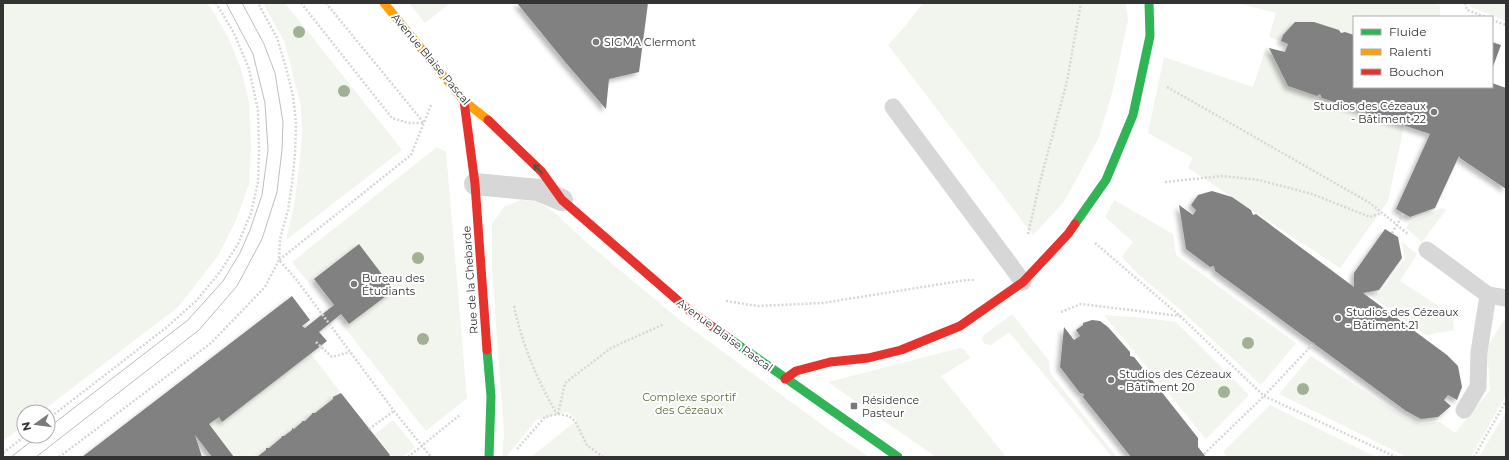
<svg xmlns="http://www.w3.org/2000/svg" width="1509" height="460" font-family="Montserrat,sans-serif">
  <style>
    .green { fill: #f1f5ed }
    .building { fill: #818181; filter: url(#shadow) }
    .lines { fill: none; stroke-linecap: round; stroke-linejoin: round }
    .path { stroke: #d6d6d6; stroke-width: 2.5; stroke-dasharray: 2 2; stroke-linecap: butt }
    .lane { stroke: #d7d7d7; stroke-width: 17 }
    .street { stroke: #d7d7d7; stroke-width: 22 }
    .fast { stroke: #30b455; stroke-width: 9 }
    .slow { stroke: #ff9f0a; stroke-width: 9 }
    .jam { stroke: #e5322d; stroke-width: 9 }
    .tram { stroke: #bebebe; stroke-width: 1 }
    .tree { fill: #a2b095 }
    .oneway { stroke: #32603f }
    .poi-dot { fill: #7a7a7a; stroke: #fff; stroke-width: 1.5 }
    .labels { text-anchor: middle; stroke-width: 4; stroke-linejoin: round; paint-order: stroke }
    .poi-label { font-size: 11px; fill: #333; stroke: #fff; text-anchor: start }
    .street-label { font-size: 11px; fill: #333; stroke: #fff }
    .park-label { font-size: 11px; fill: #56703f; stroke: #fff }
  </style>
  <defs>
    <filter id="shadow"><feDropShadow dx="-3.5" dy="3.5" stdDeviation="2" flood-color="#0004"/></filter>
  </defs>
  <rect width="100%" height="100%" fill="#fff"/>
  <g class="green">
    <polygon points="3,3 207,3 215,14 229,39 241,69 249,102 251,146 249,184 236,220 218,256 178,307 41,412 24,412 24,425 3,441"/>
    <polygon points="263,3 285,3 402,150 286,240 294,207 300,159 302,132 301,107 290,62 284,41"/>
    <polygon points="409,3 450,3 425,23"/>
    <polygon points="923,3 1126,3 1128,20 1112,93 1099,137 1064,202 1033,235 888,45 906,25"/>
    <polygon points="1238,3 1428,3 1440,5 1440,17 1354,17 1354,35 1314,22 1295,22 1283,35 1281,41 1269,37 1276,13"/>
    <polygon points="1469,3 1506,3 1506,21 1471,7"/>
    <polygon points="1266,47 1269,48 1288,86 1317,96 1320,94 1322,98 1404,126 1388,201 1340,268 1188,168 1193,158 1148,133 1164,57 1253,87"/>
    <polygon points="437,147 446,152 467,398 426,431 345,328 394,290 360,245 309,283 292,262"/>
    <polygon points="521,200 538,202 554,212 585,241 681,321 832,432 869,457 531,457 577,420 567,412 536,420 506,457 502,457 504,433 492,269 492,224 504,207"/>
    <polygon points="1114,200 1173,234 1176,255 1296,343 1261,385 1184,313 1136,272 1122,257 1133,242 1105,217"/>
    <polygon points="1442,208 1446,210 1422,242 1406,228 1409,223"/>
    <polygon points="1402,242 1417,254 1400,281 1451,314 1453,320 1454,330 1426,335 1368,294 1380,293 1405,259"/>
    <polygon points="1012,314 1049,361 1050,373 1117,457 1112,457 1009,332 991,345 985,344 982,339 985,334"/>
    <polygon points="1104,315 1146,318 1176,322 1249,395 1206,439"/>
    <polygon points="1506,317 1506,395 1471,457 1407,457 1279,394 1311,356 1407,419 1420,424 1440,422 1455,433 1490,390 1487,347"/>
    <polygon points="960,348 965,350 970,358 941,376 1006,457 936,457 828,382"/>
    <polygon points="311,354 341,393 257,457 234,457 209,424 219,417 222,422"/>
    <polygon points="1270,405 1376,457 1227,457 1223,452"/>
    <polygon points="1506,412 1506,457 1479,457"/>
    <polygon points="393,420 415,447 402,457 388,457 390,455 374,435"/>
  </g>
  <g class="building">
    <polygon points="517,3 648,3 639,72 609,79 606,109 566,63"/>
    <polygon points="1295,22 1314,22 1339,30 1341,33 1345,32 1354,35 1354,87 1492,87 1492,83 1506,88 1506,189 1460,158 1459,156 1435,208 1410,217 1396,209 1430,134 1322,98 1320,94 1317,96 1288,86 1269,48 1285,52 1288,44 1281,41 1283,35"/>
    <polygon points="1492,42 1501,45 1492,69"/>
    <polygon points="1212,191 1232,197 1251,210 1253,215 1256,214 1354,287 1354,273 1385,229 1398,237 1402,258 1379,290 1363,293 1447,355 1458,366 1462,387 1457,400 1448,395 1444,400 1451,406 1438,417 1421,419 1406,411 1215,271 1214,266 1210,267 1186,249 1179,205 1193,215 1196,210 1191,205 1198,195"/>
    <polygon points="359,244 394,290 349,324 341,314 319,332 327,341 222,422 219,417 209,424 234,457 212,457 195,435 202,457 82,457 292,296 310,320 302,326 305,328 334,305 314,279"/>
    <polygon points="1092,320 1100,321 1108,327 1130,352 1130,356 1134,357 1198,438 1198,447 1206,457 1131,457 1083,397 1084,394 1080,393 1060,367 1064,327 1074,340 1080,336 1076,330 1083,325 1083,323"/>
    <polygon points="341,393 390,455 388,457 257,457 266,450 266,448 269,448 281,438 282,436 284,436 292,430 292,428 294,429 302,422 302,421 305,421 312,414 312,413 315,413 333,399 333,397"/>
  </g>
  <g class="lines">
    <g class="path">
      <polyline points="301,3 392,118 408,123 424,123"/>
      <polyline points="326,3 424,123"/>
      <polyline points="1465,3 1467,10 1486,17"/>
      <polyline points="1492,20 1506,25"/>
      <polyline points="1167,87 1370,203 1408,234"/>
      <polyline points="431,105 411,155 279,260 296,279 394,411 431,457"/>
      <polyline points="1165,182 1222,176 1259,180 1312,194 1370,217 1382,213"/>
      <polyline points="1392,233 1403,214"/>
      <polyline points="1028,234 1040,182 1067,81 1081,3"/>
      <polyline points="1095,243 1180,316 1264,396 1396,457"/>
      <polyline points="726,301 757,306 823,303 966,280 975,280"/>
      <path d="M514,306C522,344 537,380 557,414"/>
      <polyline points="1061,312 1081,304 1180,316"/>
      <polyline points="316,342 332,357 350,352"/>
      <polyline points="558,414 565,383 611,348 664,324"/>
      <polyline points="48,419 167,327 196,301 220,272 238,244 251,213 258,182 259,150 258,110 249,69 234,33 216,3"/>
      <polyline points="369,429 394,411"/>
      <polyline points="517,449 545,417 558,414 569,416 575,421 587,445 603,457"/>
      <polyline points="3,453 25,436"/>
      <polyline points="1204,454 1264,396 1314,343"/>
      <polyline points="59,457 211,343 265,287 279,260 280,239 288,210 292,184 295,154 296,122 293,96 286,68 277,38 258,3"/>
      <polyline points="408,457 461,414"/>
      <polyline points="1474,457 1506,401"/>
    </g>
    <g class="lane">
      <polyline points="893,107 1023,282"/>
      <polyline points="1427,250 1488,295 1506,298"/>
      <polyline points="1464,410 1478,387 1479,352 1488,295"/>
    </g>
    <polyline class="street" points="475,184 538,190 562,200"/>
    <g class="fast">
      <polyline points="1075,224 1106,180 1133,115 1150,36 1149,3"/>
      <polyline points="730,339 898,457"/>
      <polyline points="487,350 491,396 489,457"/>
    </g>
    <polyline class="slow" points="384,3 464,101 488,120"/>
    <g class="jam">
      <polyline points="464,101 475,184 487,350"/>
      <polyline points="488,120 542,172 562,200 690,311 730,339"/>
      <polyline points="785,379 796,371 830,362 868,358 901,350 960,326 1023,282 1068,234 1075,224"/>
    </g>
    <g class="tram">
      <polyline points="48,428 188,320 223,281 240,253 250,230 262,195 268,150 265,103 253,54 226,3"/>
      <polyline points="11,457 38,436"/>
      <polyline points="36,457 199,330 237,286 262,239 277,192 282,150 283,122 275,73 264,44 242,3"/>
    </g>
  </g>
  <g class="tree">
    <circle cx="299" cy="32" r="6"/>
    <circle cx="344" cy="91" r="6"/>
    <circle cx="418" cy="258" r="6"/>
    <circle cx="423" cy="339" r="6"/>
    <circle cx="1248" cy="343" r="6"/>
    <circle cx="1303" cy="389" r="6"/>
    <circle cx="1224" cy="392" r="6"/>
  </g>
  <defs><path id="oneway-shaft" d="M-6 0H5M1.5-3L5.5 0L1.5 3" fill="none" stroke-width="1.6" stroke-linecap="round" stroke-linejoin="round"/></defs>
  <use class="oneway" href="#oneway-shaft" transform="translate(538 169) rotate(-135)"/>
  <g class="poi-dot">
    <circle cx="596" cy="42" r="4"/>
    <circle cx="1434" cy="112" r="4"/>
    <circle cx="354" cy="284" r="4"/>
    <circle cx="1338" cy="318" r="4"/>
    <circle cx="1111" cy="380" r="4"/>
    <rect x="850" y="402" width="8" height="8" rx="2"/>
  </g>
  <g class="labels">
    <g class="poi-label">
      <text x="604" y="46">SIGMA Clermont</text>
      <text x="1426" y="110" text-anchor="end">Studios des Cézeaux<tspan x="1426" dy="13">- Bâtiment 22</tspan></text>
      <text x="362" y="282">Bureau des<tspan x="362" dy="13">Étudiants</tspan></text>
      <text x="1346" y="316">Studios des Cézeaux<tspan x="1346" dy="13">- Bâtiment 21</tspan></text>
      <text x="1119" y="378">Studios des Cézeaux<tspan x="1119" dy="13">- Bâtiment 20</tspan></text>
      <text x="862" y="404">Résidence<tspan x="862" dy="13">Pasteur</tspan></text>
    </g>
    <g class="street-label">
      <text transform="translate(431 59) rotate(50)" y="4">Avenue Blaise Pascal</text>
      <text transform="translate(470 280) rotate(-94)" y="4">Rue de la Chebarde</text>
      <text transform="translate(725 335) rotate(36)" y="4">Avenue Blaise Pascal</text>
    </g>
    <g class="park-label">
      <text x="689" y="401">Complexe sportif<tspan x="689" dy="13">des Cézeaux</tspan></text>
    </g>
  </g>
  <rect width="1509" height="460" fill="none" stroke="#333333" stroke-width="8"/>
  <rect x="1353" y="16" width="140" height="72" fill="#ffffff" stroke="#adadad"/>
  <rect x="1361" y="29" width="20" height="6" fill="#30b455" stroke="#adadad"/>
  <text x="1389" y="36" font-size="12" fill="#333333">Fluide</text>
  <rect x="1361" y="49" width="20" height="6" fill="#ff9f0a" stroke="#adadad"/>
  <text x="1389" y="56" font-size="12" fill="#333333">Ralenti</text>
  <rect x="1361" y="69" width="20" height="6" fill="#e5322d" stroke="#adadad"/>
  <text x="1389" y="76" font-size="12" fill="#333333">Bouchon</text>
  <g transform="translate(36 424) rotate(256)"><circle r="19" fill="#ffffff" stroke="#adadad"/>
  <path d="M0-3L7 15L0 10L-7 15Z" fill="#7a7a7a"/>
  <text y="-6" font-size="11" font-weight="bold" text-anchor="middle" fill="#333333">N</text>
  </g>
</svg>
